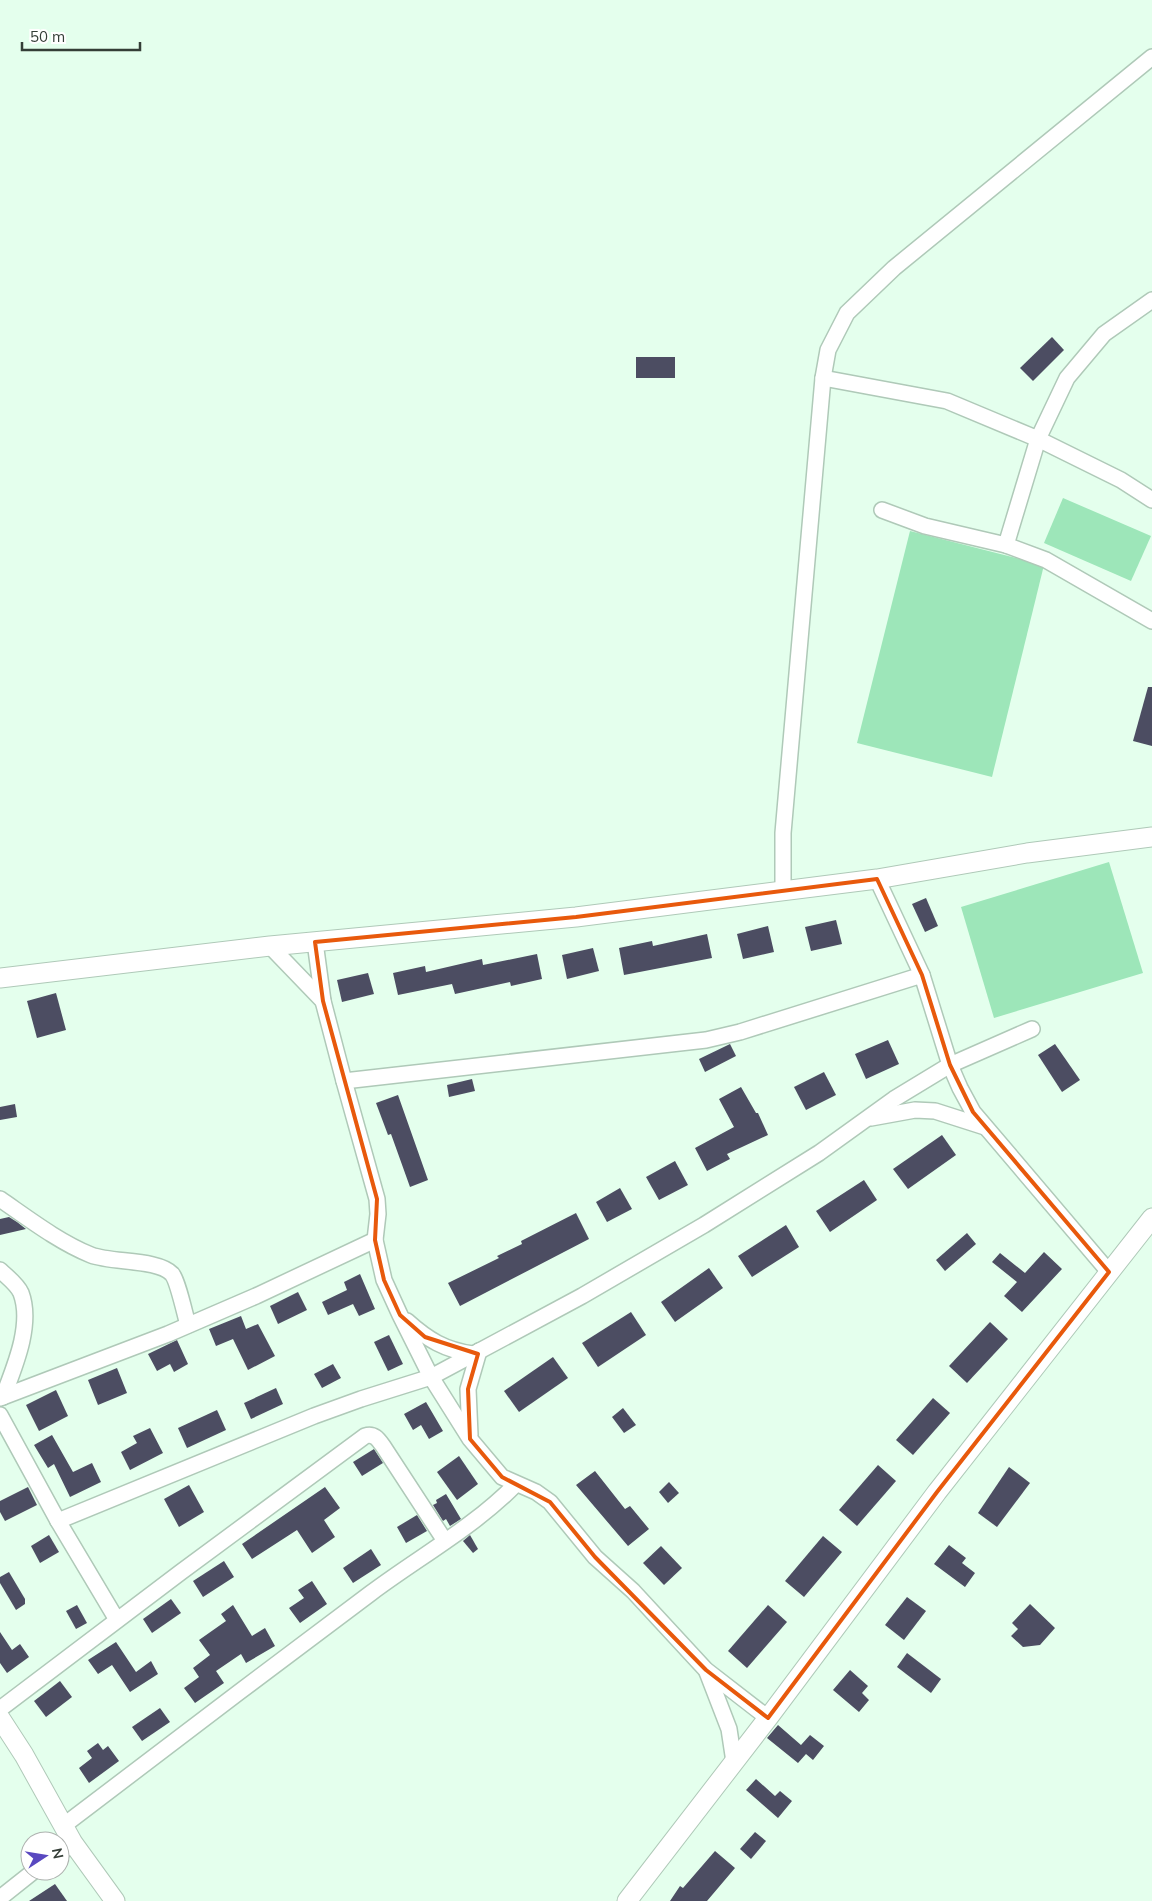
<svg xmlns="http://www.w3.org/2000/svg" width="1152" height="1901" font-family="Mulish,sans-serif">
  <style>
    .green { fill: #9de6b9 }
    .building { fill: #4c4d62 }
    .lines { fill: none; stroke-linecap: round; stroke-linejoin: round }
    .minor-casing { stroke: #afc9b8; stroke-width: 18 }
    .tertiary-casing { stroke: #afc9b8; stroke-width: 21 }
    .minor { stroke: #fff; stroke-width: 15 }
    .tertiary { stroke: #fff; stroke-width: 19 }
    .marked { fill: none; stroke: #e8590c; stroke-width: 4; stroke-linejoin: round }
  </style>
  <rect width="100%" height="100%" fill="#e4ffed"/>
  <g class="green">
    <polygon points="1063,498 1151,536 1131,581 1044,543"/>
    <polygon points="910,531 1044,565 992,777 857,743"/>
    <polygon points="1109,862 1143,973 994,1018 961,907"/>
  </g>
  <g class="building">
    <polygon points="1052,337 1064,350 1033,381 1020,368"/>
    <rect x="636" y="357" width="39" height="21"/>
    <polygon points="1148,687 1152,687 1152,746 1133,741"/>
    <polygon points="926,898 938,926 925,932 912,904"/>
    <polygon points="836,920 842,944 811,951 805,927"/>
    <polygon points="768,926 774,952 743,959 737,934"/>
    <polygon points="707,934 712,958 624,975 619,948 652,941 653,946"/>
    <polygon points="593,948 599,971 567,979 562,955"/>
    <polygon points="537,954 542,979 511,986 510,982 455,994 452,984 398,995 393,973 425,966 426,972 482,959 483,965"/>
    <polygon points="368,973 374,994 342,1002 337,980"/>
    <polygon points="56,993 66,1030 37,1038 27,1001"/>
    <polygon points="888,1040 899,1064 866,1079 855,1054"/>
    <polygon points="730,1044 736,1056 705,1072 699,1059"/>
    <polygon points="1055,1044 1080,1080 1062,1092 1038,1055"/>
    <polygon points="824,1072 836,1095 806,1110 794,1087"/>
    <polygon points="472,1079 475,1091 449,1097 447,1085"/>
    <polygon points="741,1087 756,1113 758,1113 768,1135 727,1154 730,1159 707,1171 695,1148 734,1127 719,1099"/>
    <polygon points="398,1095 428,1180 410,1187 391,1134 388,1135 376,1103"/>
    <polygon points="15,1104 17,1117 0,1120 0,1107"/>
    <polygon points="942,1135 956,1155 908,1189 893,1169"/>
    <polygon points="675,1161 688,1185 659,1200 646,1177"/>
    <polygon points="864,1180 877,1200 830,1232 816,1211"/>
    <polygon points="620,1188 632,1209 607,1222 596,1202"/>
    <polygon points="576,1213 589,1239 460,1306 448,1283 499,1258 497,1256 522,1244 521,1241"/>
    <polygon points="9,1217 17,1222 26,1229 0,1235 0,1219"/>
    <polygon points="786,1225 799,1247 752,1277 738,1256"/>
    <polygon points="967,1233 976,1244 945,1271 936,1260"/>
    <polygon points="1044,1252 1062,1269 1022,1312 1004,1296 1017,1282 992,1262 1000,1253 1025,1273"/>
    <polygon points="709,1268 723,1288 675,1322 661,1302"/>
    <polygon points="360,1274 375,1309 359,1316 353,1304 328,1315 322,1302 347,1290 344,1282"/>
    <polygon points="298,1292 307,1310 278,1324 270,1306"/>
    <polygon points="631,1312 646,1335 598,1367 582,1343"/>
    <polygon points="241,1316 246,1329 258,1324 275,1356 248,1370 233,1339 216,1346 209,1329"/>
    <polygon points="990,1322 1008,1339 967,1383 949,1366"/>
    <polygon points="389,1335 403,1364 388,1371 374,1342"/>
    <polygon points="177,1340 188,1364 174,1372 170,1364 157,1371 148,1354"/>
    <polygon points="553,1357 568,1378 519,1412 504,1391"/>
    <polygon points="333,1364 341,1378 322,1388 314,1374"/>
    <polygon points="117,1368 127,1393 98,1405 88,1380"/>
    <polygon points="276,1388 283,1404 251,1419 244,1403"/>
    <polygon points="56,1390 68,1416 39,1431 26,1405"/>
    <polygon points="933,1398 950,1413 913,1455 896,1440"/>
    <polygon points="426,1402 443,1431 429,1439 421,1425 413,1430 404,1414"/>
    <polygon points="623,1408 636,1425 624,1433 612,1417"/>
    <polygon points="217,1410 226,1430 187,1448 178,1428"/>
    <polygon points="150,1428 163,1453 130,1470 121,1452 137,1443 133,1436"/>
    <polygon points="52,1435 73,1472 92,1463 101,1482 70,1497 54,1464 48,1468 34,1445"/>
    <polygon points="374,1449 383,1463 362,1476 353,1462"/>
    <polygon points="459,1456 478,1484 457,1500 437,1472"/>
    <polygon points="878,1465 896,1481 857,1526 839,1510"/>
    <polygon points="1009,1467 1030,1483 997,1527 978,1513"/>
    <polygon points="595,1471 625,1509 630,1506 649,1529 628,1546 576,1485"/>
    <polygon points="669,1482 679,1493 668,1503 659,1492"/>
    <polygon points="189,1485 204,1512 179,1527 164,1499"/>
    <polygon points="28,1487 37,1505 5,1521 0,1512 0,1501"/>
    <polygon points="325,1487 340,1508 324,1520 335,1537 312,1553 297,1530 252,1559 242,1544"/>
    <polygon points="446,1494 461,1519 450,1526 446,1519 443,1521 433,1505 437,1503 436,1500"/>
    <polygon points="417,1515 427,1531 406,1543 397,1527"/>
    <polygon points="49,1535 59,1552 40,1563 31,1546"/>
    <polygon points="470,1535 478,1549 473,1553 463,1541"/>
    <polygon points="823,1536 842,1552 804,1597 785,1581"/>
    <polygon points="949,1545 966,1558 962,1563 975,1573 965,1587 934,1564"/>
    <polygon points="661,1546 682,1568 664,1585 643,1563"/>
    <polygon points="371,1549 381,1565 353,1583 343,1568"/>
    <polygon points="224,1561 234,1577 203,1597 193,1581"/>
    <polygon points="9,1572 25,1599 25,1604 16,1610 0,1583 0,1577"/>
    <polygon points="312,1581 327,1604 300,1623 289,1608 304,1598 298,1590"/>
    <polygon points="907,1597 926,1611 904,1640 885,1625"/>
    <polygon points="171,1599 181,1613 152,1633 143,1619"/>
    <polygon points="1030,1604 1055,1628 1040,1645 1023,1647 1011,1636 1018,1629 1012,1623"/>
    <polygon points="77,1605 87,1623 76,1629 66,1611"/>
    <polygon points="233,1605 252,1636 265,1628 275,1646 246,1663 241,1654 216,1671 224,1683 195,1703 184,1688 199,1677 193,1668 210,1655 199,1640 226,1621 221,1614"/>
    <polygon points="768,1605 787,1622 747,1668 728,1651"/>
    <polygon points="0,1632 12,1650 20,1644 29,1657 7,1673 0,1663"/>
    <polygon points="116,1642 136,1672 151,1661 158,1674 130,1692 112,1665 98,1674 88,1660"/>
    <polygon points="907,1653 941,1679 931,1693 897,1667"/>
    <polygon points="850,1670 868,1686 862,1693 869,1700 859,1712 833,1690"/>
    <polygon points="60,1681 72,1697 46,1717 34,1701"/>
    <polygon points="160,1708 170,1722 142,1741 132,1727"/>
    <polygon points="778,1725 801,1745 810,1735 824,1746 813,1760 806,1754 798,1763 767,1738"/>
    <polygon points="98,1743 103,1750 108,1746 119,1761 89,1783 79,1768 92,1758 87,1751"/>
    <polygon points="756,1779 775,1796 780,1791 792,1801 778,1818 746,1790"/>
    <polygon points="755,1832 766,1841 751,1859 740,1849"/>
    <polygon points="715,1851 735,1868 707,1901 670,1901 680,1886 683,1888"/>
    <polygon points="55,1884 67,1901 29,1901"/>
  </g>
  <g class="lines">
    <defs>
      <g id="minor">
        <polyline points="823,378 947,401 1038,439 1121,480 1152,500"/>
        <polyline points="882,510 925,526 1006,545 1046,560 1152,621"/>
        <polyline points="1006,545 1038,439 1067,378 1104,334 1152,300"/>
        <polyline points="877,879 922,975 950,1065 960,1088 973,1112 1109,1272"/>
        <polyline points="783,891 783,833 823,378 828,350 847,313 894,268 1152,57"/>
        <polyline points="315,942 323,1001 344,1081 377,1199 378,1214 375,1240 384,1280 400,1315 431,1377 470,1439 502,1477 536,1492 550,1502 595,1557 633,1591 706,1670 768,1718"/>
        <polyline points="270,946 323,1001"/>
        <polyline points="344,1081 706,1040 740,1032 922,975"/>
        <polyline points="871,1118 915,1110 935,1111 985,1127"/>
        <path d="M0,1199C29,1219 59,1242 91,1255C112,1263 158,1259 172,1274C178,1281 185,1315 188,1325"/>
        <path d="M0,1270C7,1277 17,1284 21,1293C33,1325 14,1368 3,1397"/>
        <path d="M407,1321C428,1340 445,1350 473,1354"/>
        <polyline points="0,1398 168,1334 256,1296 375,1240"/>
        <polyline points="0,1415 58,1521 117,1620"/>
        <polyline points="470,1435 468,1389 479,1351"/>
        <polyline points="58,1521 314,1416 361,1399 431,1377 582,1296 704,1225 819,1153 894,1099 950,1065 1032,1029"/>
        <polyline points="707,1672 729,1729 734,1762"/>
        <path d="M0,1709L181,1572L365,1436C374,1433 378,1439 383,1446L445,1541"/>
        <path d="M63,1826C165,1748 268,1670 371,1593C419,1557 474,1527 516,1484"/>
        <polyline points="60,1853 73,1843"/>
        <polyline points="0,1898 34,1871"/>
      </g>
      <g id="tertiary">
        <polyline points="0,978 270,946 576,917 877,879 1027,853 1152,837"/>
        <polyline points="0,1718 24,1755 73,1843 115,1901"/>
        <polyline points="627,1901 768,1718 937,1492 1152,1218"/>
      </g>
    </defs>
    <use href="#minor" class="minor-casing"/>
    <use href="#tertiary" class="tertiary-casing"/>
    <use href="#minor" class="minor"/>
    <use href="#tertiary" class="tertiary"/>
  </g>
  <path class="marked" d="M877,879L922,975L950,1065L973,1112L1109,1272L937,1492L768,1718L706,1670L595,1557L550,1502L502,1477L470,1439L468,1389L478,1354L425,1337L400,1315L384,1280L375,1240L377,1199L323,1001L315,942L576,917Z"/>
  <g transform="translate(45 1856) rotate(78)"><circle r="24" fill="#ffffff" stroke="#aeb2af"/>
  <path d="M0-4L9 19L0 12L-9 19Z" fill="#5948c0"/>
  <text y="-8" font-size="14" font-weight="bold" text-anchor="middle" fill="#343e37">N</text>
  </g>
  <path d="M22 42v8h118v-8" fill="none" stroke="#343e37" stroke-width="2.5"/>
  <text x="30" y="42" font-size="15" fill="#343e37" stroke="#ffffff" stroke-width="4" paint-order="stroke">50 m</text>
</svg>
